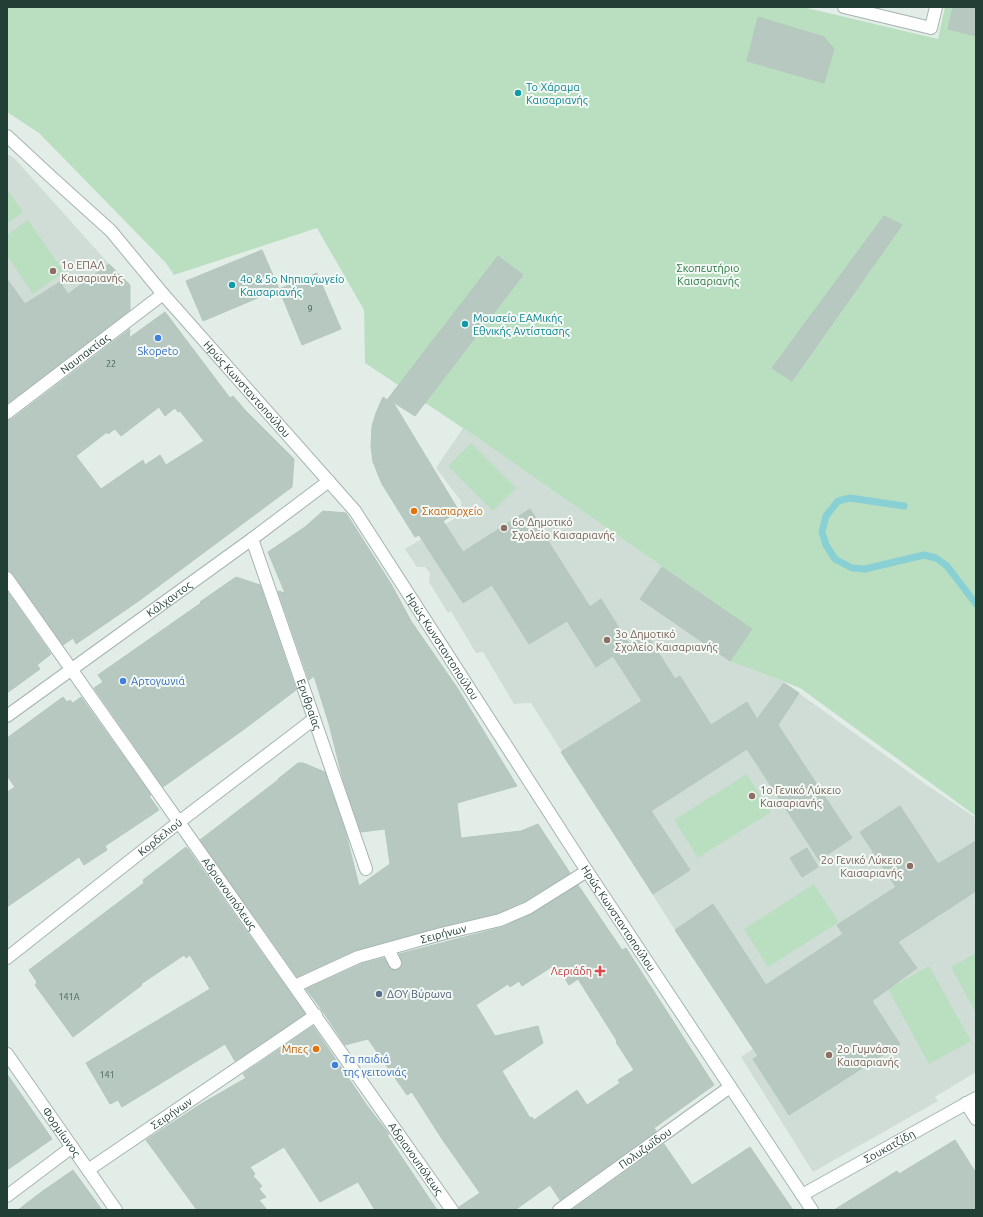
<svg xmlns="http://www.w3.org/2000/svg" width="983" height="1217" font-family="Ubuntu,sans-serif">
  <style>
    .built { fill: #d0ddd6 }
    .green { fill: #badfc0 }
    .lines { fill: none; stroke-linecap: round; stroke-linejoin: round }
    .stream { stroke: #88d0d4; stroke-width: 7 }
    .building { fill: #b7c8c0; stroke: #b4c7bd; fill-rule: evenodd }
    .pedestrian-casing { stroke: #a4b5ae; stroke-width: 14 }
    .minor-casing { stroke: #a4b5ae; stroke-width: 14 }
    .tertiary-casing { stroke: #a4b5ae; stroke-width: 14 }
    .pedestrian { stroke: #fff; stroke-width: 12 }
    .minor { stroke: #fff; stroke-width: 12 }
    .tertiary { stroke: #fff; stroke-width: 12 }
    .culture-dot { fill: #0f9aa8; stroke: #f3f9f5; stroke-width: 1.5 }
    .education-dot { fill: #8d6e63; stroke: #f3f9f5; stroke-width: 1.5 }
    .shop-dot { fill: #3f7fe0; stroke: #f3f9f5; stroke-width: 1.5 }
    .food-dot { fill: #e8710a; stroke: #f3f9f5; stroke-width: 1.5 }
    .health-dot { fill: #e0444e; stroke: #f3f9f5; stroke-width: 1.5 }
    .service-dot { fill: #5c6f8a; stroke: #f3f9f5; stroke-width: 1.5 }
    .labels { text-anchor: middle; stroke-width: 4; stroke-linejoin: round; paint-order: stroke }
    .number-label { font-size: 9px; fill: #466157 }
    .culture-label { font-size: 11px; fill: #0d838f; stroke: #f3f9f5; text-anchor: start }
    .education-label { font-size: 11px; fill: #785e54; stroke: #f3f9f5; text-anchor: start }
    .park-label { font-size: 11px; fill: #2a7740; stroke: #f3f9f5 }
    .shop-label { font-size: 11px; fill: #366cbe; stroke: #f3f9f5; text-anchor: start }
    .street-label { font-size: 11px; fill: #213f34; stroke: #f3f9f5 }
    .food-label { font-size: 11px; fill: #c56008; stroke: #f3f9f5; text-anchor: start }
    .health-label { font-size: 11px; fill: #be3a42; stroke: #f3f9f5; text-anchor: end }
    .service-label { font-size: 11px; fill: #4e5e75; stroke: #f3f9f5; text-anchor: start }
  </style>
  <rect width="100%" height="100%" fill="#e2ede7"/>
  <g class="built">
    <polygon points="7,154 15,159 109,264 7,351"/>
    <polygon points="463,428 752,629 731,661 782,681 928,786 976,818 976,1072 935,1097 938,1101 813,1172 741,1057 753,1049 675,930 531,703 514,704 483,652 476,653 451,611 448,613 429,582 430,573 425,567 417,567 405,549 462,514 461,501 436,468"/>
  </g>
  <g class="green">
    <polygon points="7,7 803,7 938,39 945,7 976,7 976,816 800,688 730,661 752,629 463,428 365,363 364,310 317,228 174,275 166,263 39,133 7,112"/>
    <polygon points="7,189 23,212 7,224"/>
    <polygon points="28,220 64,272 33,294 7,256 7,235"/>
    <polygon points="471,443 516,488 493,511 448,466"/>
    <polygon points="747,774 771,812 698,858 674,820"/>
    <polygon points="814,884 839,922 768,967 744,929"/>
    <polygon points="976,953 976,1013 951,967"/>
    <polygon points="929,966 971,1041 929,1064 888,989"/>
  </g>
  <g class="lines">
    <polyline class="stream" points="904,506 850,498 838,501 826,516 822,532 826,545 835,559 852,568 865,569 924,555 936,558 947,566 976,604"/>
  </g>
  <g class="building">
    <polygon points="953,7 976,7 976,36 948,29"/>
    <polygon points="758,17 824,37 834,49 824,83 747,61"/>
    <polygon points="884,216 902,225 792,381 772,368"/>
    <polygon points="262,250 279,289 203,321 186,281"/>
    <polygon points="498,256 523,275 415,416 393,402 459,511 443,521 463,552 530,509 550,540 548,541 590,607 601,599 629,644 646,633 675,679 680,676 711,725 747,702 757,719 784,683 799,693 778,725 852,838 819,860 747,749 651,811 690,870 653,894 561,752 642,701 613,656 596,667 567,621 529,644 492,585 463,603 419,535 415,537 382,484 373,462 371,446 372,426 376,413 383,397 387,400"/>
    <polygon points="109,264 130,285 130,310 7,404 7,279 25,304 60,282 68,294"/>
    <polygon points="317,273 341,329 302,345 279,289"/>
    <path d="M165,312L230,398L233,396L245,410L294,459L292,487L140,600L76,644L73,638L63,645L13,574L7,571V420L12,419L130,329L129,338ZM159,407L165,416L175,408L178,412L180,411L204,441L166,465L160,455L145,465L143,460L101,489L76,456L107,432L108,434L115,429L121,436Z"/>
    <polygon points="323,511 346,513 391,584 411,621 458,689 517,786 457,803 461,838 521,831 538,824 570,873 525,901 498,913 439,927 356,950 297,977 200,840 278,780 278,779 298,763 303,763 325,772 346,834 359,886 390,864 385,829 361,832 343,780 329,724 314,676 309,680 278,591 285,593 268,552 305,527"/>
    <polygon points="662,567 752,629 730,661 640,599"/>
    <polygon points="236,577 260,585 296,690 243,730 163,787 94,688 103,682 98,675 201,603 200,602"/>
    <polygon points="7,591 51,654 37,665 40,669 7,693"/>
    <polygon points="63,697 67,702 70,700 73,703 81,697 151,795 149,796 159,810 105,846 107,850 84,865 79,857 7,907 7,792 15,787 7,776 7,738"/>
    <polygon points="900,806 938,864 976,841 976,891 898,942 917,968 872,1001 900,1044 789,1115 753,1059 758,1056 675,930 713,904 766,985 843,934 837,925 896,887 860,832"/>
    <polygon points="186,847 188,849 305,1014 235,1061 225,1044 122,1107 118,1100 110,1104 86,1063 210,989 190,955 186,958 184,955 141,984 142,985 73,1037 35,985 37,982 29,970 144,883 143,880"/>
    <polygon points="807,848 818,867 802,877 790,858"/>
    <path d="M578,885L622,950L626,948L714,1085L654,1128L656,1131L560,1200L550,1185L515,1210H459V1207L480,1193L442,1139L412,1092L407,1095L368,1039L345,1045L322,1010L306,989L361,964L384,958L391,969L398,970L401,967L402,963L399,954L503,927L532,914ZM556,964L569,985L578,979L617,1041L616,1042L634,1070L618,1080L620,1083L587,1105L577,1090L534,1120L532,1117L530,1118L502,1071L543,1043L538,1026L495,1036L476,1005L508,984L510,987L519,981L522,986Z"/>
    <polygon points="313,1026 368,1107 389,1134 387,1135 437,1210 375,1210 358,1182 320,1202 284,1147 250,1167 255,1174 253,1176 262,1186 259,1189 266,1197 259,1200 267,1210 197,1210 146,1140 201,1104 246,1078 243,1074"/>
    <polygon points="7,1074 52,1139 7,1170"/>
    <polygon points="955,1140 976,1173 976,1210 834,1210 897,1171 899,1174"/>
    <polygon points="664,1144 692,1185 750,1147 793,1210 572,1210"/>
    <polygon points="73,1170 102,1210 18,1210 40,1193"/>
  </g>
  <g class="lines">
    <defs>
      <g id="pedestrian">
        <polyline points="7,136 49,175"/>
        <polyline points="388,949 395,963"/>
        <path id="s1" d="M295,986L358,957L441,934L500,920L528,908L587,871"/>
      </g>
      <g id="minor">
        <polyline points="844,7 931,28 936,7"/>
        <path id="s2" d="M49,175L111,231L163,294L355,511L587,871L812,1210"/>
        <path id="s3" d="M7,413L163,294"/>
        <path id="s4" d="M252,539L366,869"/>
        <path id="s5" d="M7,578L452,1210"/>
        <path id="s6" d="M7,716L252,539L329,481"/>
        <path id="s7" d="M7,958L179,822L314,719"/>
        <polyline points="966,1103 976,1119"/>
        <path id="s8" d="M88,1170L316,1015"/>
        <path id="s9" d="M802,1195L976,1098"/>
        <polyline points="7,1196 72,1147"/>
        <path id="s10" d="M559,1210L730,1087"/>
      </g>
      <g id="tertiary">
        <path id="s11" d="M7,1054L116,1210"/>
      </g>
    </defs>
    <use href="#pedestrian" class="pedestrian-casing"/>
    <use href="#minor" class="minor-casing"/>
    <use href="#tertiary" class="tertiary-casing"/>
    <use href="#pedestrian" class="pedestrian"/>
    <use href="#minor" class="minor"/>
    <use href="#tertiary" class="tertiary"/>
  </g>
  <g class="culture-dot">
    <circle cx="518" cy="93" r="4"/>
    <circle cx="232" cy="285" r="4"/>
    <circle cx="465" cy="324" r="4"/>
  </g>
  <g class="education-dot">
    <circle cx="53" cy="271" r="4"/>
    <circle cx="504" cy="528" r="4"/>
    <circle cx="607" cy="640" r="4"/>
    <circle cx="752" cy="796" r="4"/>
    <circle cx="910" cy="866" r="4"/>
    <circle cx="829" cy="1055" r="4"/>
  </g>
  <g class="shop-dot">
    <circle cx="158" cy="338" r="4"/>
    <circle cx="123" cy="681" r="4"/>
    <circle cx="335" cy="1065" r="4"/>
  </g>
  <g class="food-dot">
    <circle cx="414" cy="511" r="4"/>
    <circle cx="316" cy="1049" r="4"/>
  </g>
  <path class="health-dot" d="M598 965h4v4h4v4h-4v4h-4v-4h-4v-4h4z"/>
  <circle class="service-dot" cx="379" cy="994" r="4"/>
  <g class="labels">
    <g class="number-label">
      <text x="310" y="312">9</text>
      <text x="111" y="367">22</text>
      <text x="69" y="1000">141Α</text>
      <text x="107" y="1078">141</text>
    </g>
    <g class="culture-label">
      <text x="526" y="91">Το Χάραμα<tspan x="526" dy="13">Καισαριανής</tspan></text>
      <text x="240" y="283">4o &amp; 5ο Νηπιαγωγείο<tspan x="240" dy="13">Καισαριανής</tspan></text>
      <text x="473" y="322">Μουσείο ΕΑΜικής<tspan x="473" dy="13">Εθνικής Αντίστασης</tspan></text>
    </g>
    <g class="education-label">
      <text x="61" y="269">1ο ΕΠΑΛ<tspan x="61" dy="13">Καισαριανής</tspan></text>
      <text x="512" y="526">6ο Δημοτικό<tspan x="512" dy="13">Σχολείο Καισαριανής</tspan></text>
      <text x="615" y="638">3ο Δημοτικό<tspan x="615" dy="13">Σχολείο Καισαριανής</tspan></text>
      <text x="760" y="794">1ο Γενικό Λύκειο<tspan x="760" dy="13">Καισαριανής</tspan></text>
      <text x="902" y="864" text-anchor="end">2o Γενικό Λύκειο<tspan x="902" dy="13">Καισαριανής</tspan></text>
      <text x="837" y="1053">2ο Γυμνάσιο<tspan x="837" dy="13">Καισαριανής</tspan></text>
    </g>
    <g class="park-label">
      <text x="708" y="272">Σκοπευτήριο<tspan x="708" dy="13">Καισαριανής</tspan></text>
    </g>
    <g class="shop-label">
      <text x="158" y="355" text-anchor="middle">Skopeto</text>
      <text x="131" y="685">Αρτογωνιά</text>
      <text x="343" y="1063">Τα παιδιά<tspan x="343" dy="13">της γειτονιάς</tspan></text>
    </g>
    <g class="street-label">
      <text dy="4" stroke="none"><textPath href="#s3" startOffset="98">Ναυπακτίας</textPath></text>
      <text dy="4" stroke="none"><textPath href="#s2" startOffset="292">Ηρώς Κωνσταντοπούλου</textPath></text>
      <text dy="4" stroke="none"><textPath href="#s6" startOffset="200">Κάλχαντος</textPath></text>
      <text dy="4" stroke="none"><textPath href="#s2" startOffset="616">Ηρώς Κωνσταντοπούλου</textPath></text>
      <text dy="4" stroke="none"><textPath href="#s4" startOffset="175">Ερυθραίας</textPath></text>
      <text dy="4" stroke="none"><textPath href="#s7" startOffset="195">Κορδελιού</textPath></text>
      <text dy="4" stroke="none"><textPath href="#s5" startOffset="386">Αδριανουπόλεως</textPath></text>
      <text dy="4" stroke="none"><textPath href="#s2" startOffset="940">Ηρώς Κωνσταντοπούλου</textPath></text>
      <text dy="4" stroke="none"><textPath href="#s1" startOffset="158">Σειρήνων</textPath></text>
      <text dy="4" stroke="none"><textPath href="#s8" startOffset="101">Σειρήνων</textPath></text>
      <text dy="4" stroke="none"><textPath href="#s11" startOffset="95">Φορμίωνος</textPath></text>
      <text dy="4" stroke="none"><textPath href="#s9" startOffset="100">Σουκατζίδη</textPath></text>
      <text dy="4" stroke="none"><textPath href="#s10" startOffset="106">Πολυζωΐδου</textPath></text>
      <text dy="4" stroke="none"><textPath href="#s5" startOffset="710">Αδριανουπόλεως</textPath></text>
    </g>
    <g class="food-label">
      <text x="422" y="515">Σκασιαρχείο</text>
      <text x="308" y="1053" text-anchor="end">Μπες</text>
    </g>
    <g class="health-label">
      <text x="592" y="975">Λεριάδη</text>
    </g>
    <g class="service-label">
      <text x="387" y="998">ΔΟΥ Βύρωνα</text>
    </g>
  </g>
  <rect width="983" height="1217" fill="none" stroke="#213f34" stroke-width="16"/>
</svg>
